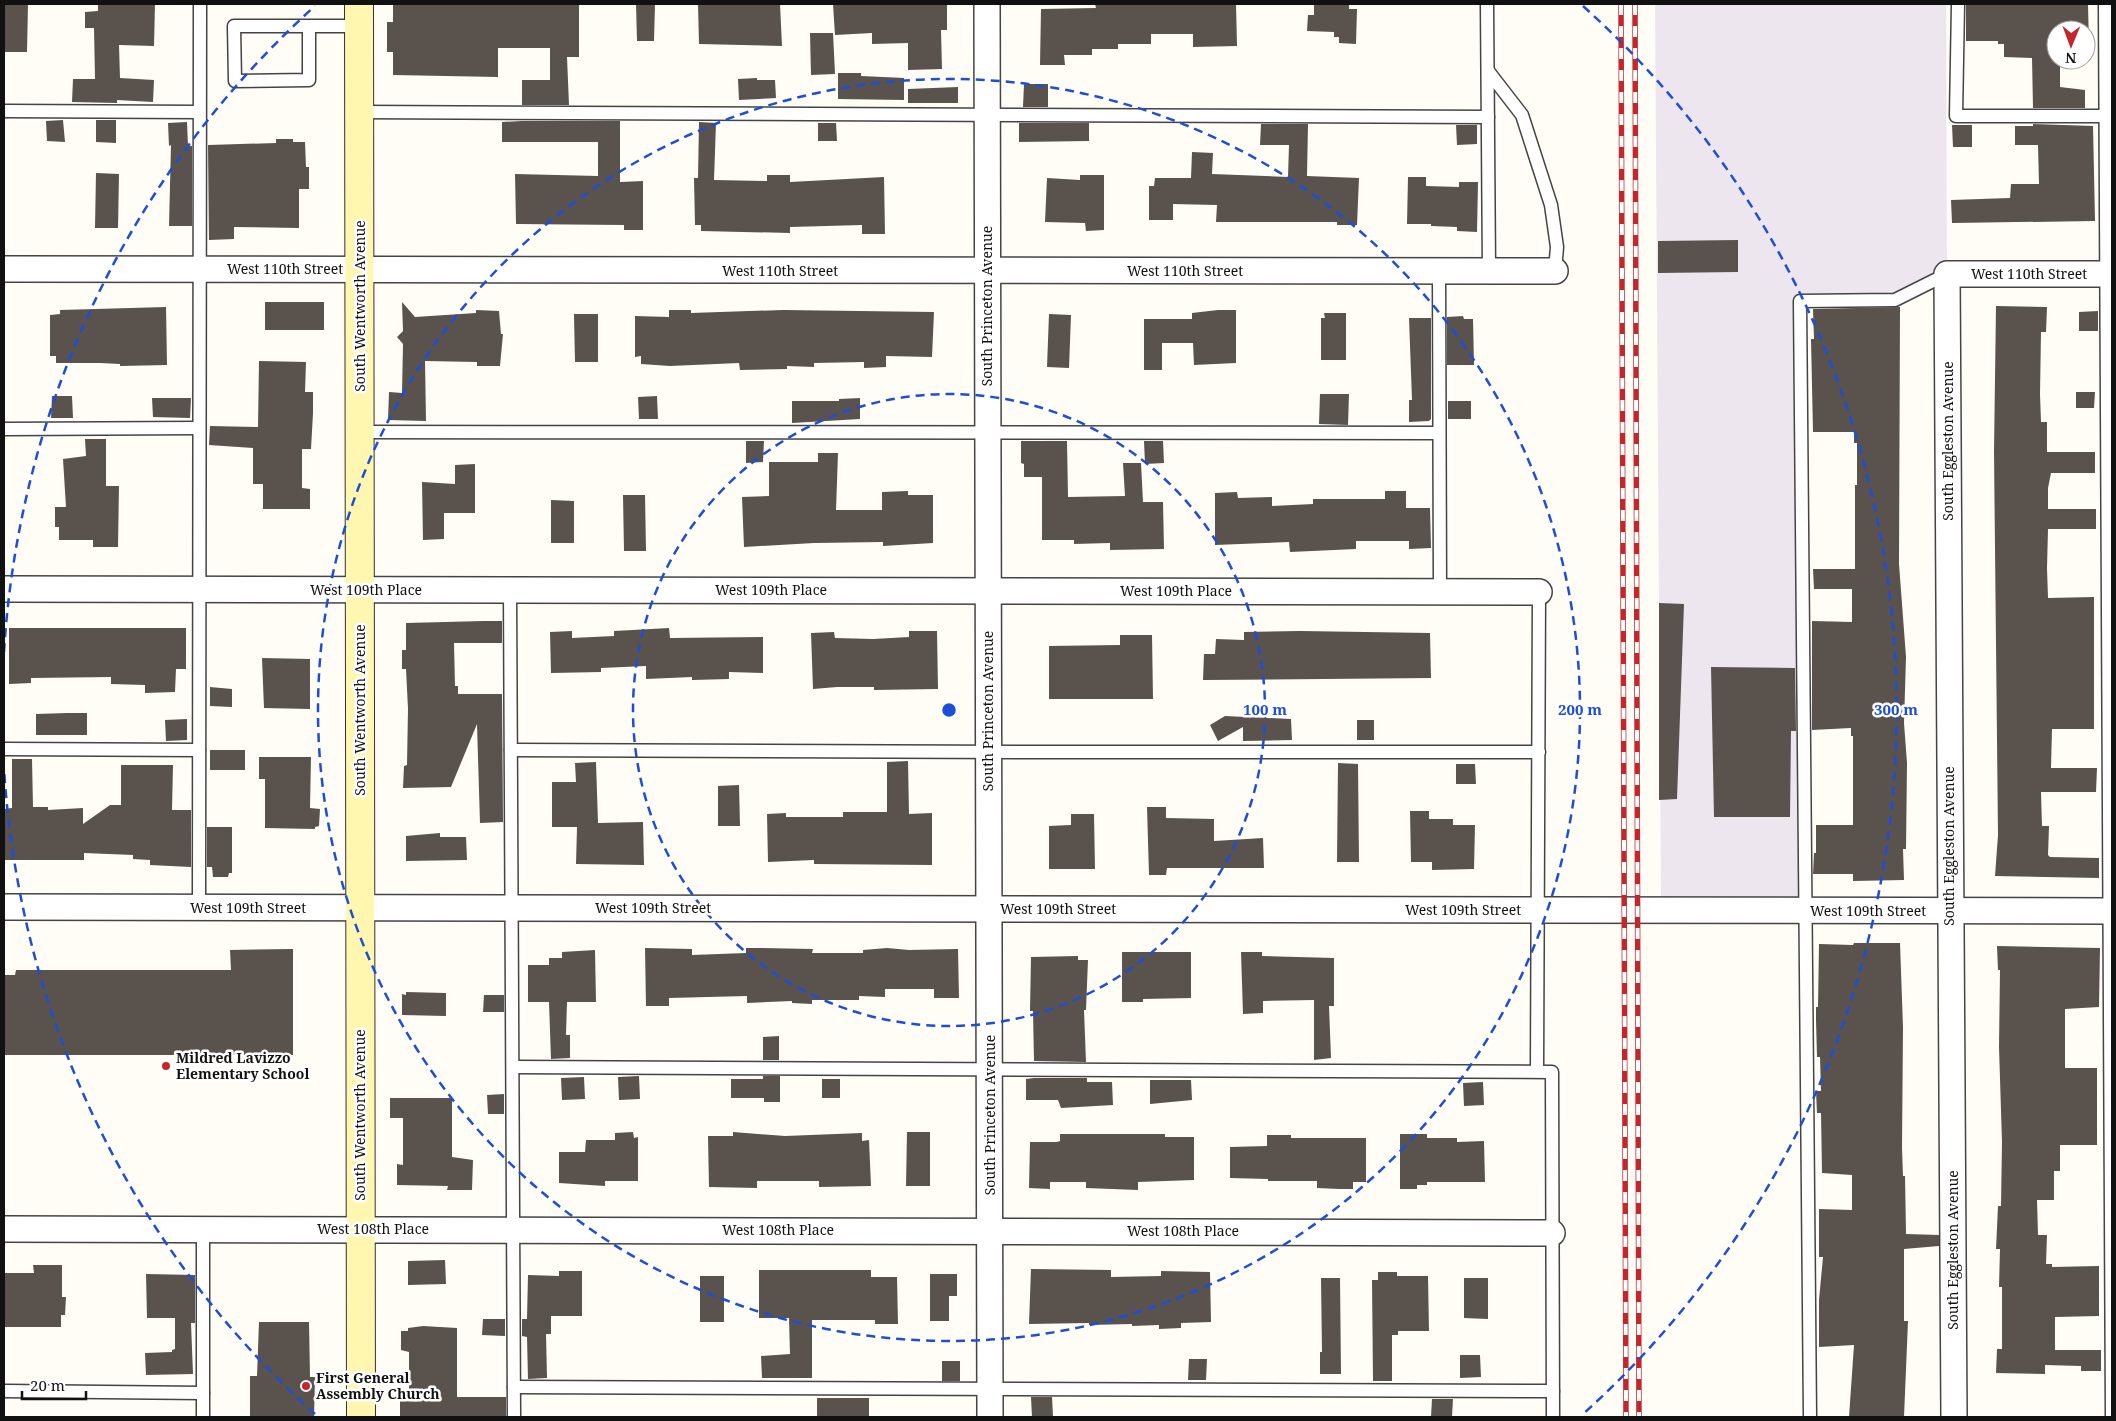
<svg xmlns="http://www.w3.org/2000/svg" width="2116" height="1421" font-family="'Noto Serif',serif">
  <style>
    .industrial { fill: #eee6ef }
    .building { fill: #5a524d }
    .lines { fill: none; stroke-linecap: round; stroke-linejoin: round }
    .lane-casing { stroke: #444; stroke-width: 15 }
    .street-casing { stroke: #444; stroke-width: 28 }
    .secondary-casing { stroke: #333; stroke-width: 30 }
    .lane { stroke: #fff; stroke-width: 12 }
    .street { stroke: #fff; stroke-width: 25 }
    .secondary { stroke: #fff6b0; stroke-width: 28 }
    .rail-casing { stroke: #c4262e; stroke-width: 5.5 }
    .rail { stroke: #fff; stroke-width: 4; stroke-dasharray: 11; stroke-linecap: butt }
    .ring { fill: none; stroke: #1d4ed8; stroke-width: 2.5; stroke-dasharray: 9 6 }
    .poi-dot { fill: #c4262e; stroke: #fff; stroke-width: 2 }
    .labels { text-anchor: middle; stroke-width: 5; stroke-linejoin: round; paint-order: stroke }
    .street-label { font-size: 14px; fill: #111; stroke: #fff }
    .poi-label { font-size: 14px; font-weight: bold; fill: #111; stroke: #fff; text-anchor: start }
    .centre { fill: #1d4ed8; stroke: #fff; stroke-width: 2.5 }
    .ring-label { font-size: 15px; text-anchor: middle; font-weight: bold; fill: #1d4ed8; stroke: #fff; stroke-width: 5; stroke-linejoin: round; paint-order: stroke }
  </style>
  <rect width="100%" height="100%" fill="#fffdf5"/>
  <polygon class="industrial" points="1655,4 1946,4 1947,274 1895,300 1800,301 1806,900 1661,899"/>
  <g class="building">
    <polygon points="4,4 28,4 27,52 4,52"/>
    <polygon points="98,4 155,4 154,46 119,45 120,78 154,80 153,102 117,100 117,103 72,102 73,79 95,79 94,28 85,28 85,12 98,11"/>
    <polygon points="393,4 579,4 579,57 567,57 569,105 522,105 522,80 550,80 550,48 498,48 498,77 393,75 393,52 387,52 387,22 393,22"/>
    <polygon points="636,4 655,4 654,41 637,41"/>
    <polygon points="698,4 780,4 782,46 699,44"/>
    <polygon points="833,4 947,4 947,30 941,30 942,69 908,70 908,43 872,44 872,33 835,35"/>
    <polygon points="1095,4 1236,4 1237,46 1193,47 1193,34 1151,34 1151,44 1118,44 1118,49 1092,49 1092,55 1064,55 1065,65 1040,65 1041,9 1096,8"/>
    <polygon points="1314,4 1349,4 1349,9 1357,9 1356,44 1339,43 1339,37 1334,37 1334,32 1307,31 1308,15 1314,15"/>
    <polygon points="1966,4 2088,4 2089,46 2086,46 2086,30 2056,30 2056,60 2060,60 2060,87 2085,90 2085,108 2033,108 2032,58 2004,57 2004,44 1998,44 1998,41 1966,41"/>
    <polygon points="810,33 833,33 835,74 811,75"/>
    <polygon points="838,73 861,73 861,76 904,78 904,100 838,99"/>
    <polygon points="757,78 757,80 775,80 776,98 739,100 738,79"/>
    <polygon points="1024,84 1048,84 1048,107 1023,107"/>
    <polygon points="958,87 958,103 908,103 908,89"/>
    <polygon points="63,120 65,142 47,141 46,121"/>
    <polygon points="96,120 116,120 116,143 96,142"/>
    <polygon points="522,121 620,121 620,182 643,181 643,230 624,230 624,225 516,224 515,174 598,176 598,142 502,142 502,122"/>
    <polygon points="187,122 188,146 192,146 192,226 169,226 171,145 169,146 168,123"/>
    <polygon points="699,122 716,123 714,180 767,181 767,175 790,175 790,182 884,177 885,234 862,234 862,225 790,227 790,233 701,231 701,225 695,225 694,178 698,178"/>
    <polygon points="818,123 836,123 837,141 818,141"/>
    <polygon points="1019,123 1089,123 1089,141 1019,142"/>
    <polygon points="1261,124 1308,124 1307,176 1359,178 1357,225 1337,225 1337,222 1216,222 1217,205 1173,204 1173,220 1149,220 1149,186 1154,186 1155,178 1191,178 1192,152 1213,153 1212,174 1288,177 1289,145 1260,145"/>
    <polygon points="2033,124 2093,126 2095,221 1952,223 1951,200 2010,198 2011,184 2039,184 2038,145 2015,145 2015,126 2033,126"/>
    <polygon points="1456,125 1477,125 1477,144 1457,145"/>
    <polygon points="1952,125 1972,125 1972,147 1953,147"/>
    <polygon points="276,139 293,139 293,142 305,142 306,167 309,167 309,189 299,189 299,228 234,227 234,239 209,240 208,145 276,143"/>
    <polygon points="96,173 119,174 118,228 95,228"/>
    <polygon points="1080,175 1104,175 1104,230 1086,231 1085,223 1045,222 1047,178 1080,180"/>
    <polygon points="1408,177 1426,177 1426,186 1459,187 1459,182 1478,182 1477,232 1457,231 1457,227 1431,226 1431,224 1407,224"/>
    <polygon points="1738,240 1738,272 1658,273 1658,241"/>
    <rect x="265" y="302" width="59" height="28"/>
    <polygon points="402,302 415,317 476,313 476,310 499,311 501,334 503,334 500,366 477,366 477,362 425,361 426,421 388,420 389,392 402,393 403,344 397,337 403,331"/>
    <polygon points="1996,306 2047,307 2046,332 2041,332 2040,394 2041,422 2047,422 2047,452 2095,452 2095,473 2051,473 2048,488 2048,509 2096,509 2096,529 2048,529 2047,568 2048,598 2094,597 2094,729 2052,729 2051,768 2097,768 2096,792 2041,792 2042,826 2049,826 2048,855 2050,857 2099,858 2099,878 1995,876 1998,835 1994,452"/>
    <polygon points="166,307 167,365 120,366 120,364 100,363 56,363 56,356 50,356 50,315 60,314 60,310"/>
    <polygon points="1900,307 1899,564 1906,657 1904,723 1907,763 1906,849 1903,849 1904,880 1853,881 1853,874 1813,874 1814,853 1816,853 1816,825 1853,825 1853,736 1851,736 1851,728 1812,730 1812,621 1852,622 1852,589 1814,589 1813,569 1855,569 1855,485 1857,485 1857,443 1854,443 1854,432 1813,432 1811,339 1814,339 1813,309"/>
    <polygon points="669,310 691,310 691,313 783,310 934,312 932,357 886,356 886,367 864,368 864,362 814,363 814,367 787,366 787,369 740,370 739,363 670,366 641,364 641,356 635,357 635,316 669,317"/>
    <polygon points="1218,310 1236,310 1236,363 1194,365 1193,343 1162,343 1162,370 1144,370 1144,319 1192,319 1192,313"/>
    <polygon points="2098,311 2098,331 2079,331 2079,312"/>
    <polygon points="1324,313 1346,313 1346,360 1321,360 1321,318 1325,318"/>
    <polygon points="574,314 598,314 598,362 575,362"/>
    <polygon points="1049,314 1071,315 1069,368 1047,367"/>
    <polygon points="1463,316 1464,319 1473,319 1474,365 1447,365 1447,317"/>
    <polygon points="1409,318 1431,318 1431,419 1429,421 1409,422 1409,400 1412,400"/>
    <polygon points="259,361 306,362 305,392 313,392 313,413 311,449 302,449 302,488 310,489 310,509 263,509 263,484 253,484 253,448 209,445 210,426 258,427"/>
    <polygon points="2076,392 2095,392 2094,408 2076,408"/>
    <polygon points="1320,394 1349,394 1348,425 1319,424"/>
    <polygon points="52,396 72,396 73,418 51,418"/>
    <polygon points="657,396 658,419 639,419 638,397"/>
    <polygon points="152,398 191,398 190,418 153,417"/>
    <polygon points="860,398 860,419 792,423 792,401 839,401 839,399"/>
    <rect x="1448" y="401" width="23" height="18"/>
    <polygon points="85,439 106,439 106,486 119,486 118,547 93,547 93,540 59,540 59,527 55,527 55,507 66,507 63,459 86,456"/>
    <polygon points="746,441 764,441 763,462 746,463"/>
    <polygon points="1021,441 1067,441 1068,497 1125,496 1123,463 1141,463 1143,502 1163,502 1164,549 1110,550 1110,543 1074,544 1074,540 1042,540 1042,477 1024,477 1024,464 1021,463"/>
    <polygon points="1144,441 1163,441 1164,463 1145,464"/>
    <polygon points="818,453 838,453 836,510 882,510 882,492 908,491 908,495 933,495 933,543 883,546 883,542 814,543 744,547 742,497 769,496 769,462 818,462"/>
    <polygon points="475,464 475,513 444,513 444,539 423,540 422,482 455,484 455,465"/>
    <polygon points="1385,491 1406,491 1406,508 1430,508 1431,548 1409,549 1409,541 1356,541 1356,549 1290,552 1289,542 1215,545 1215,493 1237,492 1238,498 1272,497 1272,506 1313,504 1313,499 1385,499"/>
    <polygon points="623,495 645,495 646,551 624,551"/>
    <polygon points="551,500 574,501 574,543 551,543"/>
    <polygon points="1659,603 1684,604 1677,799 1659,800"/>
    <polygon points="484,621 502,621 502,643 454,643 455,686 458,686 458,694 502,694 503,822 480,823 477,724 451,787 403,788 404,766 407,765 408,709 406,669 402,669 402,650 406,650 406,623"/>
    <polygon points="9,628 186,628 186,669 176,669 175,692 145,693 145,685 111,684 111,677 31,678 31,683 9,684"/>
    <polygon points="669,628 670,638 763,637 763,673 729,672 729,679 692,680 692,677 646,679 646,666 601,668 601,672 551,673 550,632 572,631 572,638 614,636 614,631"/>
    <polygon points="909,631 937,631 938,689 874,690 874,687 837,687 813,689 811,633 834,632 835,638 873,639 909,637"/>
    <polygon points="1300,631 1430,633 1431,678 1203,680 1204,654 1215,654 1216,639 1244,640 1244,632"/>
    <polygon points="1120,635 1152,635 1153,699 1049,699 1049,646 1120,645"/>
    <polygon points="262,658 310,659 310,709 264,708"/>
    <polygon points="1711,667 1795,668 1796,731 1791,731 1790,817 1714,817"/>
    <polygon points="210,687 232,689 232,707 210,706"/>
    <polygon points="67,713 87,713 87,735 36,735 36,714"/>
    <polygon points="1225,716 1291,719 1292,740 1243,741 1243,727 1218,741 1210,725"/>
    <polygon points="187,719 187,740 166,741 165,720"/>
    <rect x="1357" y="720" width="17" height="20"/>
    <rect x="210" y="750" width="35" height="20"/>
    <polygon points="259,757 311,757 310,808 320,809 319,826 315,827 315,829 265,828 265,779 259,779"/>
    <polygon points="12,759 32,759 33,807 48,807 48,810 83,808 83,824 110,805 121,805 121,765 173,765 172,810 191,810 191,867 150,865 150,860 133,859 133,855 84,853 84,860 4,860 4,809 12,808"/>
    <polygon points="908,761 909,814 932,813 932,865 814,864 814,860 768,862 767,814 786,813 786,817 843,817 843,812 887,812 887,762"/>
    <polygon points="596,762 598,823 643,822 644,865 576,864 577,827 552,827 552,782 576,782 575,763"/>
    <polygon points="1338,763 1358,764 1359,862 1337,862"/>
    <polygon points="1456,764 1475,764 1476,784 1456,784"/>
    <polygon points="739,785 740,826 718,826 718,786"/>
    <polygon points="1147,807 1166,807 1166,818 1214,819 1214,841 1263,838 1264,868 1167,868 1166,875 1149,875"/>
    <polygon points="1410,811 1429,811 1429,819 1453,819 1453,825 1475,825 1474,869 1432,870 1432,862 1411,862"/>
    <polygon points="1071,814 1094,814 1095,869 1049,869 1049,826 1071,825"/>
    <polygon points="207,827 232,827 232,873 229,873 228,877 213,877 212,867 207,867"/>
    <polygon points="440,833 440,837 466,837 467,860 406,861 406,836"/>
    <polygon points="1854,943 1900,943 1903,1027 1902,1148 1903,1176 1905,1176 1906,1234 1939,1235 1939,1246 1904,1249 1904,1321 1908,1321 1904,1417 1849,1417 1854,1345 1819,1347 1819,1300 1823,1257 1819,1257 1819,1209 1852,1210 1852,1175 1822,1173 1821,1113 1817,1113 1816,1091 1821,1091 1820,1057 1817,1057 1816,1020 1816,1007 1818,1007 1819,944 1853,945"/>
    <polygon points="1997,946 2100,948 2099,1007 2065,1009 2065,1068 2097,1068 2097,1145 2060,1145 2060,1171 2054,1171 2054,1200 2037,1200 2038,1235 2047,1235 2046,1264 2052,1264 2052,1267 2099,1266 2099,1316 2055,1317 2055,1350 2101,1350 2101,1371 2081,1371 2081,1366 2045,1365 2045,1374 1996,1373 1997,1349 2002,1349 2002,1287 1999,1287 2000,1249 1996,1249 1998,1206 2001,1206 2002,1142 1999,1047 2000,970 1998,970"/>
    <polygon points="645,948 692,949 692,955 746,953 746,948 761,948 813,949 812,953 863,953 863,950 887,948 909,950 958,949 959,998 934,998 934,989 885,989 885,997 859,996 859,1000 812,1000 812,1004 792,1003 792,1001 747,1003 747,996 669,998 669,1006 646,1006"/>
    <polygon points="293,949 293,1055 4,1055 4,975 15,975 16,970 231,970 230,950"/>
    <polygon points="595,950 596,1002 567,1002 566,1035 570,1035 570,1058 551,1059 549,1002 528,1002 528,965 549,965 549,958 562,958 562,952"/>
    <polygon points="1122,952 1191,952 1191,998 1143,999 1143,1002 1122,1002"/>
    <polygon points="1241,952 1262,952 1262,956 1334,958 1334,1006 1329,1006 1331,1058 1314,1060 1314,1000 1263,1001 1263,1013 1243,1014"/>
    <polygon points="1078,956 1078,960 1088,960 1086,1010 1084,1010 1086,1062 1034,1061 1033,1011 1030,1011 1031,957"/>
    <polygon points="406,992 446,993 446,1016 402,1015 402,994 406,995"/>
    <polygon points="484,995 504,995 504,1012 483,1012"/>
    <polygon points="779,1036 779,1060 763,1060 763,1037"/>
    <polygon points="639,1076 640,1099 619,1100 618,1077"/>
    <polygon points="763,1076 780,1076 780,1102 764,1102 764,1098 731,1098 731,1079 763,1079"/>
    <polygon points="584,1077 585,1099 562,1100 561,1078"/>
    <polygon points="1034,1078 1087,1078 1087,1082 1112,1082 1113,1105 1061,1108 1058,1100 1026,1100 1026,1079"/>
    <rect x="822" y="1079" width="18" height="19"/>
    <polygon points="1150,1080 1191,1080 1192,1100 1150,1104"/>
    <polygon points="1483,1082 1484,1105 1464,1106 1463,1083"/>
    <polygon points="504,1094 504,1114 488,1114 487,1095"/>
    <polygon points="390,1098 452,1098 452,1157 473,1160 472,1190 447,1190 448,1186 397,1185 397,1164 403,1165 403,1118 390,1118"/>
    <polygon points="633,1132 634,1138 638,1137 638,1181 605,1181 605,1186 559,1183 559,1152 585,1152 586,1140 615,1140 615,1133"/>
    <polygon points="733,1132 785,1136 862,1133 862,1141 869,1140 871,1186 819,1187 819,1181 757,1181 757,1188 709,1187 708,1136 733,1136"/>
    <polygon points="907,1132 930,1132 930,1186 906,1186"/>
    <polygon points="1060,1134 1165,1134 1165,1137 1194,1137 1194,1180 1138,1182 1138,1190 1086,1188 1086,1182 1050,1182 1050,1189 1029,1188 1030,1142 1057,1142 1060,1141"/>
    <polygon points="1400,1134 1427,1134 1427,1138 1457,1138 1457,1142 1484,1141 1485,1182 1427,1182 1427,1185 1417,1185 1417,1189 1400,1189"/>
    <polygon points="1267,1135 1291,1135 1291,1138 1366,1138 1366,1182 1353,1182 1353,1189 1339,1189 1317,1188 1317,1181 1268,1181 1268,1179 1230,1178 1230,1147 1267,1146"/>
    <polygon points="445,1260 446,1284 408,1285 408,1261"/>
    <polygon points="33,1265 62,1265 62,1297 66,1297 65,1315 61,1315 61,1327 4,1327 4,1273 34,1273"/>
    <polygon points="1031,1269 1111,1270 1111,1277 1161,1276 1161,1271 1210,1272 1211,1322 1181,1323 1181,1328 1159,1329 1159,1325 1132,1326 1132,1324 1089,1325 1089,1323 1029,1324"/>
    <polygon points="759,1270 871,1270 871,1277 897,1277 898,1324 875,1324 875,1320 812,1320 812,1378 762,1378 761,1356 790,1354 789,1318 759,1318"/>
    <polygon points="559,1271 582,1271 582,1316 551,1316 551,1334 546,1334 547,1378 528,1379 527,1337 522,1336 522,1319 527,1319 528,1275 559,1276"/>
    <polygon points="1378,1272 1397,1272 1397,1276 1428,1276 1429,1331 1398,1331 1398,1335 1392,1335 1392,1381 1373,1381 1372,1280 1378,1280"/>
    <polygon points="146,1274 195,1275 195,1323 191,1323 193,1374 146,1375 145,1353 172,1352 172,1350 175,1349 175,1318 147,1318"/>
    <polygon points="930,1274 957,1274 957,1296 949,1296 949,1321 930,1321"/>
    <rect x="700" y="1276" width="24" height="46"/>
    <polygon points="1321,1278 1340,1278 1341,1374 1320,1374 1320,1352 1322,1352"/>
    <polygon points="1464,1278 1488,1278 1488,1319 1464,1318"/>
    <polygon points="483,1319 505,1319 505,1336 482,1335"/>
    <polygon points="259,1322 309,1322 310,1377 315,1377 314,1417 250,1417 250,1376 257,1376"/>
    <polygon points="423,1326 457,1328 457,1397 506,1397 506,1417 400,1417 400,1397 409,1397 409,1352 401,1350 401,1331 408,1331 408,1328"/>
    <polygon points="1460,1355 1480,1355 1481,1377 1460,1378"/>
    <polygon points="1189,1359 1207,1359 1206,1380 1188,1380"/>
    <rect x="942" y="1361" width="18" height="20"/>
    <polygon points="1031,1397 1052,1397 1053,1416 1032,1417"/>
    <rect x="817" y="1398" width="52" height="19"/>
    <polygon points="1432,1399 1453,1399 1452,1417 1431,1417"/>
  </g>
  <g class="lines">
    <defs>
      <g id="lane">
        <polyline points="1487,4 1489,271"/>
        <polyline points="1958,4 1956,116 2106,116"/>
        <polyline points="2105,4 2112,1417"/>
        <polyline points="309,26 309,80 235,81 234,26 359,26"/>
        <polyline points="1488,71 1522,115 1551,205 1557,247 1555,271"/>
        <polyline points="4,111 199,112"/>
        <polyline points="359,112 1488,117"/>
        <polyline points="1439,271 1440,592"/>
        <polyline points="4,429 199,428"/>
        <polyline points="360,432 1439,433"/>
        <polyline points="510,590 514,1417"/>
        <polyline points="4,749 199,750"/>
        <polyline points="511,750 1020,752 1539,752"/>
        <polyline points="199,907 200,4"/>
        <polyline points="513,1067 1552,1072 1553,1417"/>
        <polyline points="1537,1071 1539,592"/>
        <polyline points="514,1387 1553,1391"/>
        <polyline points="4,1391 203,1393"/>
        <polyline points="203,1417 203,1229"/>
        <polyline points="1810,1417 1800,301 1895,300 1947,274"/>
      </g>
      <g id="street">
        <polyline points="987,4 990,1417"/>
        <polyline points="4,269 1555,271"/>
        <polyline points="4,589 1539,592"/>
        <polyline points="4,907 2112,911"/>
        <polyline points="4,1229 1552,1233"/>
        <polyline points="1954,1417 1947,274 2112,274"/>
      </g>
      <polyline id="secondary" points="359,4 361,1417"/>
    </defs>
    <use href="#lane" class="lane-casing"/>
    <use href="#street" class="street-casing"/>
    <use href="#secondary" class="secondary-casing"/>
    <use href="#lane" class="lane"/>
    <use href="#street" class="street"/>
    <use href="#secondary" class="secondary"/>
    <defs>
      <g id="rail">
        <polyline points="1621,4 1626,1417"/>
        <polyline points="1635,4 1639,1417"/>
      </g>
    </defs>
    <use href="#rail" class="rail-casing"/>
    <use href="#rail" class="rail"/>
  </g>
  <g class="ring">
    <circle cx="949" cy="710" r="316"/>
    <circle cx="949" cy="710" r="631"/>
    <path d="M315 1414A947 947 0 0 1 4 768M4 652A947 947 0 0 1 315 6M1583 6A947 947 0 0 1 1583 1414"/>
  </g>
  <g class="poi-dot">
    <circle cx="166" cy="1066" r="5"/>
    <circle cx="306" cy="1386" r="5"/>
  </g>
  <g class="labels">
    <g class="street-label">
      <text x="285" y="274">West 110th Street</text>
      <text x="780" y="276">West 110th Street</text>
      <text x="1185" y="276">West 110th Street</text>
      <text x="2029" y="279">West 110th Street</text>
      <text transform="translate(360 306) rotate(-90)" y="5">South Wentworth Avenue</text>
      <text transform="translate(987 306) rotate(-90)" y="5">South Princeton Avenue</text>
      <text transform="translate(1948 441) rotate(-90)" y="5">South Eggleston Avenue</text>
      <text x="366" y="595">West 109th Place</text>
      <text x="771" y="595">West 109th Place</text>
      <text x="1176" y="596">West 109th Place</text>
      <text transform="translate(360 710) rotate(-90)" y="5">South Wentworth Avenue</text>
      <text transform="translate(988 711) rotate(-90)" y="5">South Princeton Avenue</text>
      <text transform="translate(1949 846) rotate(-90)" y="5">South Eggleston Avenue</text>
      <text x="248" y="913">West 109th Street</text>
      <text x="653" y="913">West 109th Street</text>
      <text x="1058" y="914">West 109th Street</text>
      <text x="1463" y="915">West 109th Street</text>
      <text x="1868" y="916">West 109th Street</text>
      <text transform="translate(360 1115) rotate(-90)" y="5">South Wentworth Avenue</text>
      <text transform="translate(990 1115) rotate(-90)" y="5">South Princeton Avenue</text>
      <text x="373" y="1234">West 108th Place</text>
      <text x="778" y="1235">West 108th Place</text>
      <text x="1183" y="1236">West 108th Place</text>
      <text transform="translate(1953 1250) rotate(-90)" y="5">South Eggleston Avenue</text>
    </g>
    <g class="poi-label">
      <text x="176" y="1063">Mildred Lavizzo<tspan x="176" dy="16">Elementary School</tspan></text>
      <text x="316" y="1383">First General<tspan x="316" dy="16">Assembly Church</tspan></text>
    </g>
  </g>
  <circle cx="949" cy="710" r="8" class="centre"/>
  <g class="ring-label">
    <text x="1265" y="715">100 m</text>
    <text x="1580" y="715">200 m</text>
    <text x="1896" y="715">300 m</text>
  </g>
  <rect width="2116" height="1421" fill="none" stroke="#111111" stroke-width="10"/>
  <g transform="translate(2071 45) rotate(181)"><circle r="24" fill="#ffffff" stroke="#a0a0a0"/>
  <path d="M0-4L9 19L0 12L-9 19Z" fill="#c4262e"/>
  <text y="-8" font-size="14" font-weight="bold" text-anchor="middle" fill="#111111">N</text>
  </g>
  <path d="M22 1391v8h64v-8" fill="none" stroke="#111111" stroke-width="2.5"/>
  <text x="30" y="1391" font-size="15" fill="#111111" stroke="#ffffff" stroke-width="4" paint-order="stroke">20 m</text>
</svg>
